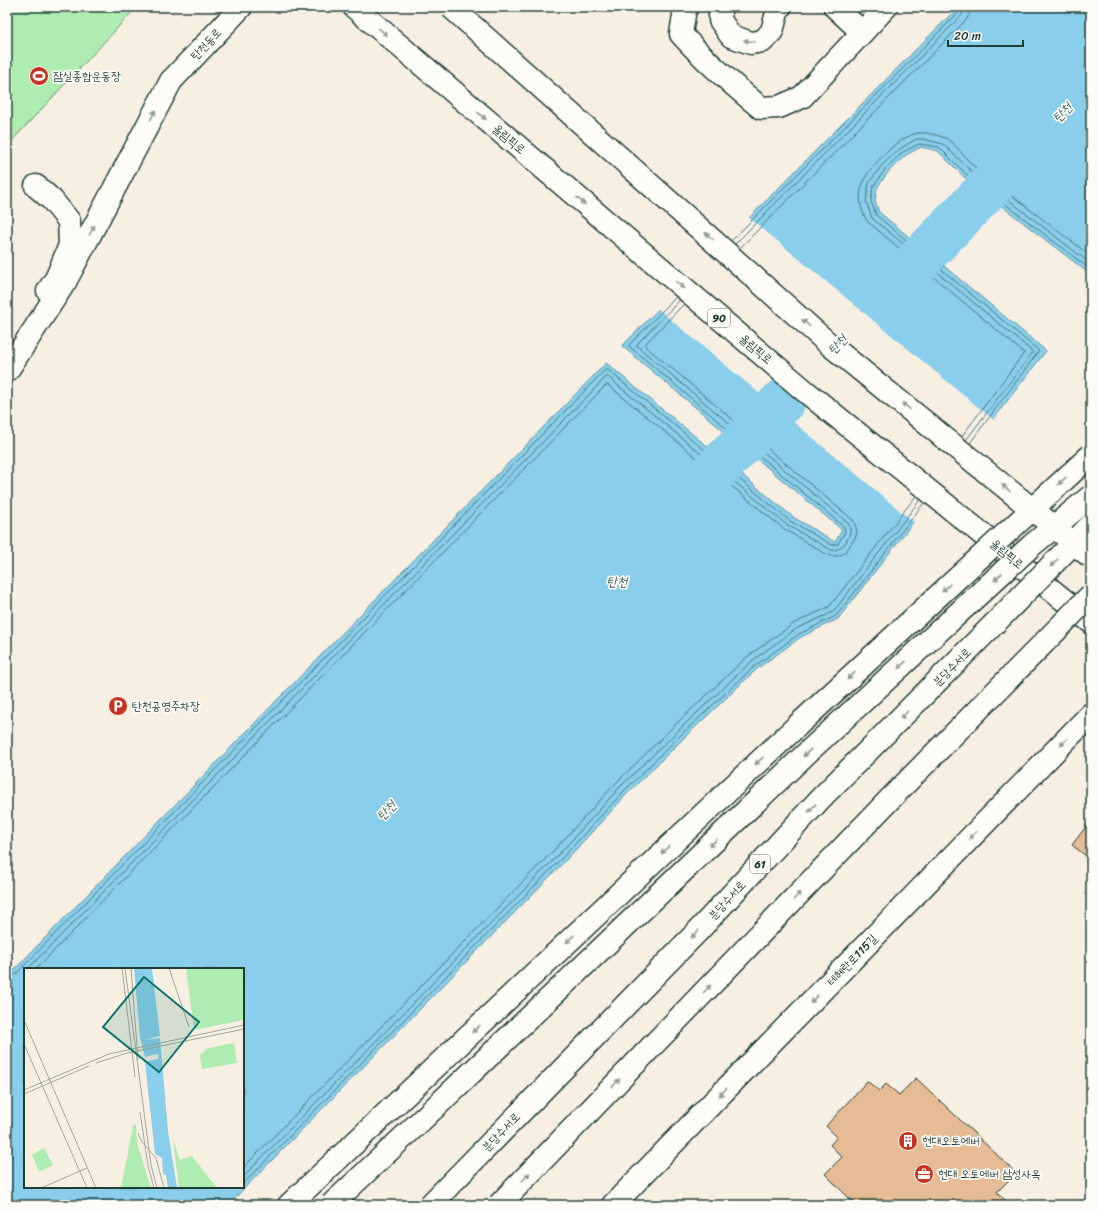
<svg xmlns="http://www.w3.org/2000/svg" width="1098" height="1212" font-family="Sriracha,'Poor Story',sans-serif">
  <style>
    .green { fill: #aeecb2; stroke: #669473 }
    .water { fill: #89ceea; stroke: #5f94a1; fill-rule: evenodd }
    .pier { fill: #f8efe3 }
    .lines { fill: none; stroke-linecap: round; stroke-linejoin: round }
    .shore { stroke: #49777d; stroke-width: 1 }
    .river { stroke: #89ceea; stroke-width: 45 }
    .building { fill: #e5bc95; stroke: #1f3d34 }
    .minor-casing { stroke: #1f3d34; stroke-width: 25 }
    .major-casing { stroke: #1f3d34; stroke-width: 25 }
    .highway-casing { stroke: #1f3d34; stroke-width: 25 }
    .minor { stroke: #fdfcf7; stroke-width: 22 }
    .major { stroke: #fdfcf7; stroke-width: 22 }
    .highway { stroke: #fdfcf7; stroke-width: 22 }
    .major-bridge-casing { stroke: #1f3d34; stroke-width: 25; stroke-linecap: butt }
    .highway-bridge-casing { stroke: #1f3d34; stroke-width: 25; stroke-linecap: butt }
    .major-bridge { stroke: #fdfcf7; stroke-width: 22 }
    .highway-bridge { stroke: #fdfcf7; stroke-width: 22 }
    .oneway { fill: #8e9c96 }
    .labels { text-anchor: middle; stroke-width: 3.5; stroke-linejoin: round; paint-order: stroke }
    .shield { fill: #fdfcf7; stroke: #62766e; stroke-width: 1 }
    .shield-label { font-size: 11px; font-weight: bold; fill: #1f3d34 }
    .street-label { font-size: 12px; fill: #1f3d34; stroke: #fdfcf7 }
    .poi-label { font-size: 12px; fill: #1f3d34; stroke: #fdfcf7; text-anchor: start }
    .water-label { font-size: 13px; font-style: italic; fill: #3a6162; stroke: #fdfcf7 }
    .inset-road { fill: none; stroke: #a1a89d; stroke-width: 1 }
    .view { fill: #0f766e; fill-opacity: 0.15; stroke: #0f766e; stroke-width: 2 }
    .inset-edge { fill: none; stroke: #1f3d34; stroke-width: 2 }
  </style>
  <rect width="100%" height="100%" fill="#f8efe3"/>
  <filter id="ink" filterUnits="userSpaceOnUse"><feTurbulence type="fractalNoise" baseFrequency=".025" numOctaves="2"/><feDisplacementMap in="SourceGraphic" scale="8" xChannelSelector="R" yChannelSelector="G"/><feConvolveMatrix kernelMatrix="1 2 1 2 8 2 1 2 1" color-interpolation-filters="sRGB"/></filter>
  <g filter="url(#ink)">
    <polygon class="green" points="7,7 137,7 7,146"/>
    <path class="water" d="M958,7H1091V275L964,177L938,151L921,147L906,155L889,171L877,188L875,201L879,212L1046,351L838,619L801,637L758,668L688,734L627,794L566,860L228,1205H7V977L606,363L793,517L835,542L842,530L622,346ZM25,969H243V1187H25Z"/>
    <polygon class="pier" points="747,216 995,421 916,524 657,308"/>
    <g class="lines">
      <g class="shore">
        <polyline points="731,241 959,12 960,7"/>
        <polyline points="735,244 962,15 965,7"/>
        <polyline points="740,248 967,19 970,13 971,7"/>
        <path d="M962,436L1024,353L867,221C860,210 858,194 863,183C869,166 900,136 918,133C925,132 938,135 945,138C956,143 965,159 975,167C1014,197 1052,227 1091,256"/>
        <polyline points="966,440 1033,352 872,218 866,201 869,183 882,165 900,149 916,139 923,139 943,144 970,170 1091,264"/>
        <polyline points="970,443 1039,351 876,215 871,201 873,187 886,168 903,152 919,144 939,147 966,174 1091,270"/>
        <path d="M28,969L606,377H608L787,525L831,550C843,552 855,533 848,523L637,346V344L680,300"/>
        <polyline points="36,969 606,385 608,385 784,529 826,554 831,556 837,556 843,554 847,550 855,538 857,533 856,527 853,520 645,346 646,343 684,304"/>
        <polyline points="7,980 12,978 605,370 608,370 790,521 832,545 838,544 845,532 844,527 629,346 630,344 676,297"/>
        <polyline points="243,1168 555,849 616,783 677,723 748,656 793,624 829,607 916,496"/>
        <polyline points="243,1177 560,853 620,787 682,727 753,660 796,629 833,612 920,500"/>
        <polyline points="243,1184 563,857 624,791 685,731 756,665 799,634 836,616 924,503"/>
      </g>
      <g class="river">
        <polyline points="883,297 1091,82"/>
        <polyline points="682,505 783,401"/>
      </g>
    </g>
    <g class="building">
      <polygon points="1091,820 1091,860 1072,845"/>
      <polygon points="916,1078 1016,1173 997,1192 1009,1204 1008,1205 856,1205 825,1174 842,1157 830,1145 837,1137 826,1126 867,1081 879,1091 886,1084 899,1095"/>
    </g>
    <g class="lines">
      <defs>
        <g id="minor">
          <path d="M687,7L685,9L681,34C705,61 733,85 761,108L779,107L802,97L886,7"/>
          <polyline points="720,7 720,20 731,36 751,43 763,41 772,31 778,9 780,7"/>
          <polyline points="835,7 862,32"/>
          <polyline points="171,81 241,7"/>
          <polyline points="36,186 52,200 69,221 70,245 57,277 48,291"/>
          <polyline points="613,1205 1091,714"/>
        </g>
        <polyline id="major" points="354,7 805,391 1091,622"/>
        <g id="highway">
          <polyline points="7,371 65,282 171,81"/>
          <polyline points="289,1205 798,725"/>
        </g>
      </defs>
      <use href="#minor" class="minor-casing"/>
      <use href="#major" class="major-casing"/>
      <use href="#highway" class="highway-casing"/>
      <use href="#minor" class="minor"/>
      <use href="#major" class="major"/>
      <use href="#highway" class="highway"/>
      <defs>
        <polyline id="major-bridge" points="451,7 830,345 1091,557"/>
        <g id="highway-bridge">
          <polyline points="798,725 1091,455"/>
          <polyline points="331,1205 428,1114 809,751 1031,546 1091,496"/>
          <polyline points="430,1205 698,931 821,798 1002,616 1091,525"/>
          <polyline points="499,1205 891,798 1091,595"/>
        </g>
      </defs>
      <use href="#major-bridge" class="major-bridge-casing"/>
      <use href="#highway-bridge" class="highway-bridge-casing"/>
      <use href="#major-bridge" class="major-bridge"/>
      <use href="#highway-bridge" class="highway-bridge"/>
    </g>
    <defs><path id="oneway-solid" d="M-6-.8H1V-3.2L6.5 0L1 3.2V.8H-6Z"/></defs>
    <g class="oneway">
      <use href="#oneway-solid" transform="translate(383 32) rotate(40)"/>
      <use href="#oneway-solid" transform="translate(749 41) rotate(-171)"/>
      <use href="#oneway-solid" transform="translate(153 115) rotate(-62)"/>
      <use href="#oneway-solid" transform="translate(482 116) rotate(40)"/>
      <use href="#oneway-solid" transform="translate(581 201) rotate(40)"/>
      <use href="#oneway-solid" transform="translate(92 230) rotate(-62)"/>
      <use href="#oneway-solid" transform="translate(709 236) rotate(-138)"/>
      <use href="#oneway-solid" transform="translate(680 285) rotate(40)"/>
      <use href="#oneway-solid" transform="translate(806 323) rotate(-138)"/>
      <use href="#oneway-solid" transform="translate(906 406) rotate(-141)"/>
      <use href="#oneway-solid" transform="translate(1062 481) rotate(137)"/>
      <use href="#oneway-solid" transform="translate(1006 488) rotate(-141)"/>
      <use href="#oneway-solid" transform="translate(1054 563) rotate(134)"/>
      <use href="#oneway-solid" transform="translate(998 577) rotate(137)"/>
      <use href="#oneway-solid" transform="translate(946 588) rotate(137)"/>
      <use href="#oneway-solid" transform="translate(902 665) rotate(137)"/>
      <use href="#oneway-solid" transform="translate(851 676) rotate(137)"/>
      <use href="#oneway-solid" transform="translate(904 715) rotate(135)"/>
      <use href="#oneway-solid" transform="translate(1064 742) rotate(134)"/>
      <use href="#oneway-solid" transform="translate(807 753) rotate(137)"/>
      <use href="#oneway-solid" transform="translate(759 761) rotate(137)"/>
      <use href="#oneway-solid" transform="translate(812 808) rotate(133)"/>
      <use href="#oneway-solid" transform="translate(973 835) rotate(134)"/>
      <use href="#oneway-solid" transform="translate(713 843) rotate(136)"/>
      <use href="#oneway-solid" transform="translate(665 850) rotate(137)"/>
      <use href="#oneway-solid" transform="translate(797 896) rotate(-46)"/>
      <use href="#oneway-solid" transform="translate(695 934) rotate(134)"/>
      <use href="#oneway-solid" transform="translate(570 939) rotate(137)"/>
      <use href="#oneway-solid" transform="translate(707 989) rotate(-46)"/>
      <use href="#oneway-solid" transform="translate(814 999) rotate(134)"/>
      <use href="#oneway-solid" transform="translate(476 1029) rotate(137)"/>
      <use href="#oneway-solid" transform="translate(616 1083) rotate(-46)"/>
      <use href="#oneway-solid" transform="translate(723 1092) rotate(134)"/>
      <use href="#oneway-solid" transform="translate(526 1177) rotate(-46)"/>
    </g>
  </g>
  <defs>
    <symbol id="stadium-disc" viewBox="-11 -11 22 22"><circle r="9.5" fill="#c8321e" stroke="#fdfcf7"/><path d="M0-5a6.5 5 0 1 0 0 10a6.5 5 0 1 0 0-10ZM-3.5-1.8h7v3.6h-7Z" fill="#fff"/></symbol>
    <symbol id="parking-disc" viewBox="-11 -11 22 22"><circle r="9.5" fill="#c8321e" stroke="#fdfcf7"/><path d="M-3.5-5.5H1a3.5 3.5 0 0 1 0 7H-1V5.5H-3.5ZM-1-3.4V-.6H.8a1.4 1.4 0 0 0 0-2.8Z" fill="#fff"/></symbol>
    <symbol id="building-disc" viewBox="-11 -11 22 22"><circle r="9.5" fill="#c8321e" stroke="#fdfcf7"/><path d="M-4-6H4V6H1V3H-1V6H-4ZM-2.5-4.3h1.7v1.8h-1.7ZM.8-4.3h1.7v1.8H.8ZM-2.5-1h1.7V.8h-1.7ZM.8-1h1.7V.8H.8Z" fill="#fff"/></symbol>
    <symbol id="office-disc" viewBox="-11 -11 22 22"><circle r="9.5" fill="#c8321e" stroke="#fdfcf7"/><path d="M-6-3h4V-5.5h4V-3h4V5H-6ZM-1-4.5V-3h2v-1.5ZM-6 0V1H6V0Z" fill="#fff"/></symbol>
  </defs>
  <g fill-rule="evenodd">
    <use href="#stadium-disc" x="28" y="65" width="22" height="22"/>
    <use href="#parking-disc" x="107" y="695" width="22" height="22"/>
    <use href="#building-disc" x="897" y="1130" width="22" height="22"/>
    <use href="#office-disc" x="913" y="1163" width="22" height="22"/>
  </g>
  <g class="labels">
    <g class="shield">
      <rect x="708" y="309" width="22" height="18" rx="3"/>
      <rect x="750" y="855" width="20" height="18" rx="3"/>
    </g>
    <g class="shield-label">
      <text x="719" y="322">90</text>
      <text x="760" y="868">61</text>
    </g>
    <g class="street-label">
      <text transform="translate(206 44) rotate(-47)" y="4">탄천동로</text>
      <text transform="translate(509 139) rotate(40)" y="4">올림픽로</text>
      <text transform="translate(756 349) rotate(40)" y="4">올림픽로</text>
      <text transform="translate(1007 554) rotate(39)" y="4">올림픽로</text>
      <text transform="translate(952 667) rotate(-45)" y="4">분당수서로</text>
      <text transform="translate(727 900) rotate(-47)" y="4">분당수서로</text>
      <text transform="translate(852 960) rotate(-46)" y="4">테헤란로115길</text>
      <text transform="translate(501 1132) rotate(-46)" y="4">분당수서로</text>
    </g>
    <g class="poi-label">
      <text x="53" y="80">잠실종합운동장</text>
      <text x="132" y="710">탄천공영주차장</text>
      <text x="922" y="1145">현대오토에버</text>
      <text x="938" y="1178">현대 오토에버 삼성사옥</text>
    </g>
    <g class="water-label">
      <text transform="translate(1062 112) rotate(-46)" y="5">탄천</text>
      <text transform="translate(837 344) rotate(-46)" y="5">탄천</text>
      <text x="617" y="586">탄천</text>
      <text transform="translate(386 810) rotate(-46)" y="5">탄천</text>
    </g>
  </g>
  <g transform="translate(24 968)">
    <rect width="220" height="220" fill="#f8efe3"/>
    <path d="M162,0H220V52L170,62ZM210,75L213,95L178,101L176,87L184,80ZM143,126L149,172L156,192L168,188L193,220H155ZM112,156L113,175L127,220H97L109,158ZM20,180L29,197L15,204L8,187Z" fill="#aeecb2"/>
    <path d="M110,0H128L136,68L120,72L136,70L144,163L153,220H144L142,207L139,206L138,190L131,186L121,94L134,91L135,88L133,86L121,89L116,69Z" fill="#89ceea"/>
    <path class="inset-road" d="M98,0L111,109M101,0L127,197L133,220M107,0L114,92M145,0L165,59M0,52L72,220M0,76L63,220M72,95L103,85L220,61M0,122L85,86L220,57M0,126L65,98M116,144L124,198L130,220M114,165L118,174L132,190L140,220M17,220L63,200"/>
    <path class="view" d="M120,9L175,54L135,104L79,59Z"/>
    <rect width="220" height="220" class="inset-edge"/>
  </g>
  <rect width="1098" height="1212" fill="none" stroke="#fdfcf7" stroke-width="24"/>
  <rect x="12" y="12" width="1074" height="1188" fill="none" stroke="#1f3d34" stroke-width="1.5" filter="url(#ink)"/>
  <path d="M948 40v6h75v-6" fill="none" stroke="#1f3d34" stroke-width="2"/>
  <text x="954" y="40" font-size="12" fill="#1f3d34" stroke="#fdfcf7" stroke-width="3" paint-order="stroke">20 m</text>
</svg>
